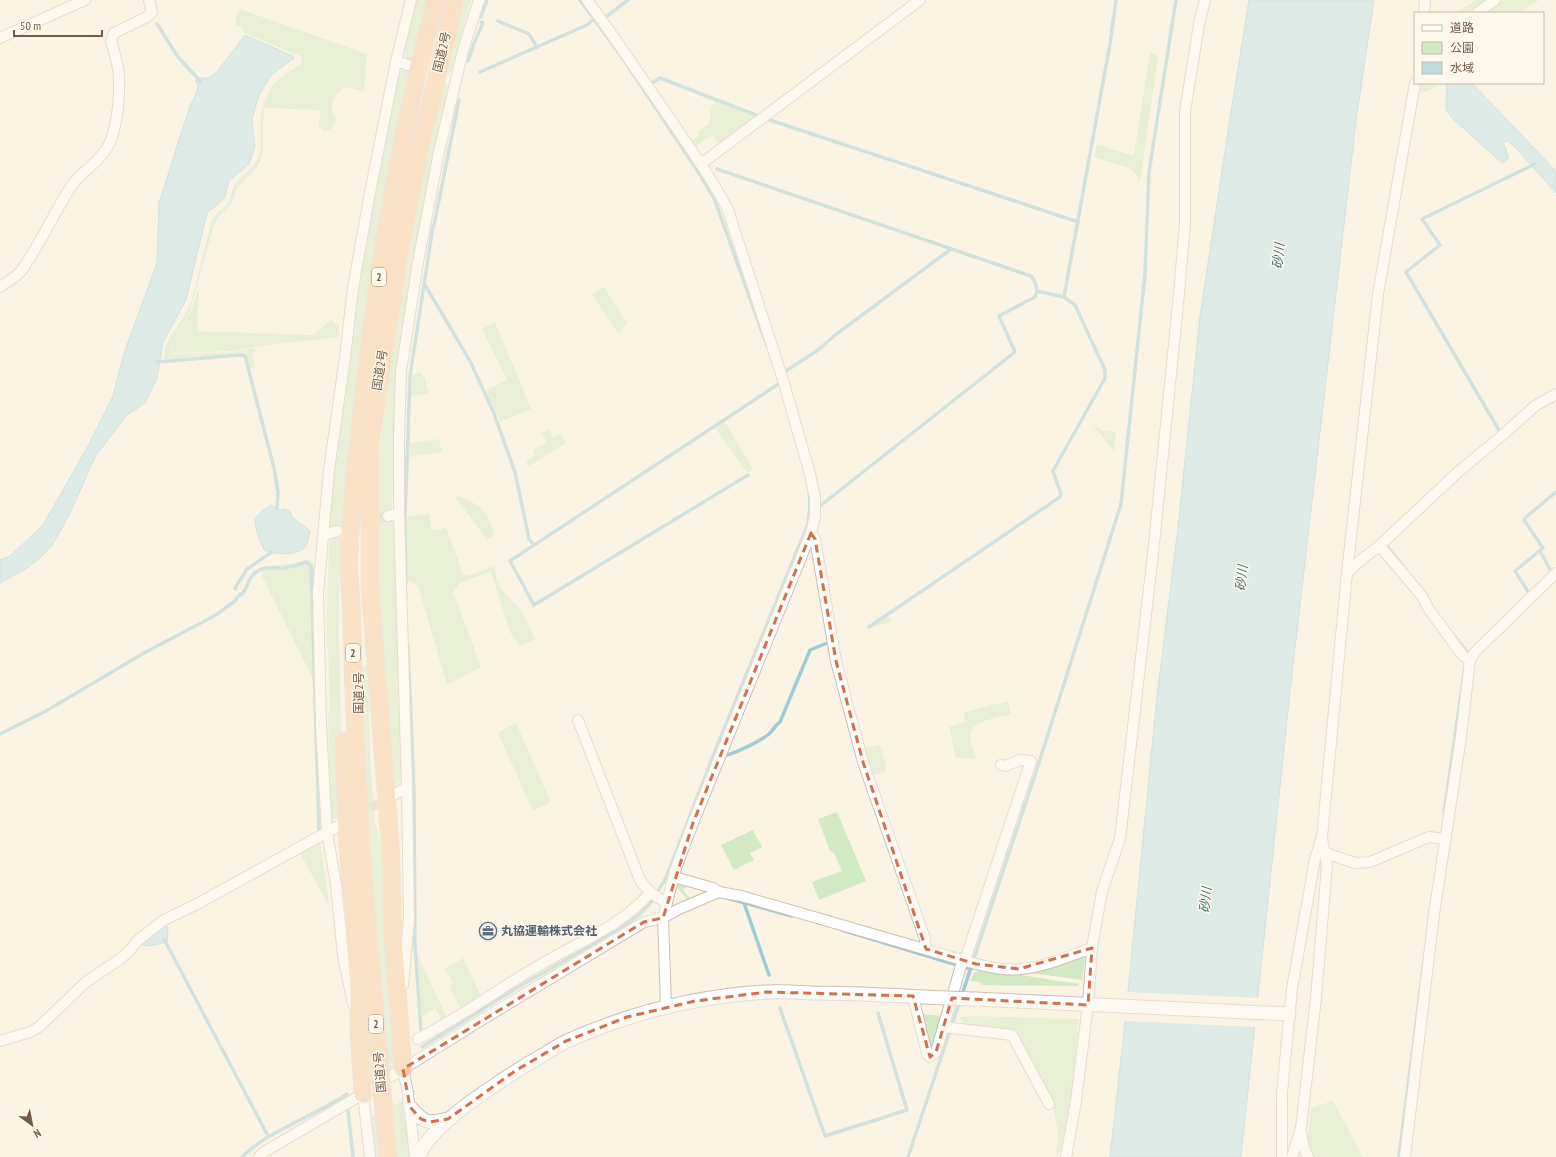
<svg xmlns="http://www.w3.org/2000/svg" width="1556" height="1157" font-family="'PT Sans Narrow','Noto Sans JP',sans-serif">
  <style>
    .green { fill: #d1e9c4; fill-rule: evenodd }
    .water { fill: #badde4; stroke: #a0cbd6 }
    .pier { fill: #fbf4e5 }
    .lines { fill: none; stroke-linecap: round; stroke-linejoin: round }
    .stream { stroke: #a0cbd6; stroke-width: 3.5 }
    .minor-tunnel { stroke: #d9cebe; stroke-width: 10; stroke-dasharray: 10 5; stroke-linecap: butt }
    .minor-casing { stroke: #cfbeae; stroke-width: 12 }
    .tertiary-casing { stroke: #cfbeae; stroke-width: 15 }
    .trunk-casing { stroke: #dbd4d0; stroke-width: 19 }
    .minor { stroke: #fff; stroke-width: 10 }
    .tertiary { stroke: #fff; stroke-width: 13 }
    .trunk { stroke: #f6c99e; stroke-width: 17 }
    .tertiary-bridge-casing { stroke: #cfbeae; stroke-width: 15; stroke-linecap: butt }
    .trunk-bridge-casing { stroke: #dbd4d0; stroke-width: 19; stroke-linecap: butt }
    .tertiary-bridge { stroke: #fff; stroke-width: 13 }
    .trunk-bridge { stroke: #f6c99e; stroke-width: 17 }
    .marked { fill: none; stroke: #d1714e; stroke-width: 3; stroke-dasharray: 8 5; stroke-linejoin: round }
    .labels { text-anchor: middle; stroke-width: 3; stroke-linejoin: round; paint-order: stroke }
    .shield { fill: #fef7eb; stroke: #9d8a7b; stroke-width: 1 }
    .shield-label { font-size: 11px; font-weight: bold; fill: #735b4b }
    .street-label { font-size: 12px; fill: #735b4b; stroke: #fef7eb }
    .service-label { font-size: 12px; font-weight: bold; fill: #4e5e75; stroke: #fef7eb; text-anchor: start }
    .water-label { font-size: 13px; font-style: italic; fill: #457986; stroke: #fef7eb }
  </style>
  <rect width="100%" height="100%" fill="#fbf4e5"/>
  <g class="green">
    <polygon points="416,0 427,0 412,63 408,61 404,53"/>
    <polygon points="465,0 471,0 452,69 450,73 443,75"/>
    <polygon points="1477,0 1488,0 1469,13 1455,13"/>
    <polygon points="1503,0 1539,0 1518,13 1483,13"/>
    <path d="M240,9L367,54L364,92L345,87C332,97 327,105 337,120L331,129L325,131L319,127L320,110L262,108C272,81 279,78 302,63V59L299,55L294,54L243,32L244,30L236,25V17Z"/>
    <polygon points="1150,51 1158,57 1140,182 1136,174 1129,168 1094,157 1097,144 1134,156"/>
    <polygon points="411,67 344,504 339,591 339,634 343,815 333,820 330,817 328,714 330,709 328,650 326,645 329,544 333,536 333,529 330,526 329,522 334,470 350,366 359,288 383,149 400,71"/>
    <polygon points="443,79 447,84 448,89 402,334 395,409 392,509 390,511 389,519 393,522 402,776 400,782 392,788 381,637 375,516 379,455 396,333 426,157"/>
    <polygon points="1419,83 1439,83 1438,86 1426,92 1419,91"/>
    <polygon points="715,101 758,118 720,145 712,135 695,147 691,141 699,136 697,132 709,124 711,109"/>
    <path d="M262,109H265L263,123V152L261,160L257,167L237,188L232,203L219,216L214,225L190,311L171,346V354L233,352L255,348V352L252,355L255,367L250,368L245,355L240,354L164,359L165,347L171,335L183,318L192,299L212,220C216,212 226,208 230,200C232,194 232,188 236,183C244,173 255,168 259,155C263,140 258,124 262,109Z"/>
    <polygon points="604,287 627,323 618,333 592,295"/>
    <polygon points="199,288 197,331 313,335 331,320 339,326 339,337 261,346 233,351 172,353 171,346 191,311"/>
    <polygon points="495,322 531,409 500,422 486,390 507,380 482,329"/>
    <polygon points="421,373 425,378 429,394 411,396 412,374"/>
    <polygon points="725,422 753,469 748,473 715,428"/>
    <polygon points="1092,424 1102,430 1116,432 1114,451"/>
    <polygon points="549,429 553,438 560,434 566,443 529,466 526,461 535,456 533,450 547,442 542,433"/>
    <polygon points="439,439 442,452 408,457 409,443"/>
    <path d="M457,496C479,503 489,511 494,535L487,540L456,498Z"/>
    <path d="M430,514L431,530L443,529L446,527L463,574L467,576L495,566C495,591 509,594 521,611C526,620 531,630 535,639L520,647L510,632L491,572L461,582L453,592L481,667L447,685L418,585L408,581L407,516Z"/>
    <polygon points="308,559 312,561 315,566 313,679 258,568 267,566 291,564"/>
    <polygon points="888,615 892,622 869,628"/>
    <polygon points="366,665 368,670 371,772 375,820 387,876 395,1059 392,1068 371,1081 368,1079 355,892 373,889 366,804 366,753 363,675 363,667"/>
    <path d="M1008,701L1011,714C1000,717 968,721 970,737C971,744 974,752 977,759L956,758L949,727L965,722L964,712Z"/>
    <polygon points="516,723 551,802 533,811 498,733"/>
    <polygon points="880,745 886,766 885,772 873,775 862,749"/>
    <polygon points="837,812 866,881 819,900 812,882 842,871 834,853 830,851 818,819"/>
    <polygon points="753,830 762,847 750,853 754,860 734,870 721,845"/>
    <polygon points="320,842 329,902 327,903 300,853"/>
    <path d="M677,883L686,887L683,890L691,899L671,907V905ZM677,888L687,899L673,905L672,904Z"/>
    <polygon points="418,956 447,1018 442,1021 435,1008 422,1017"/>
    <polygon points="463,958 482,998 461,1010 449,986 453,983 445,969"/>
    <polygon points="1076,958 1085,958 1082,980 1023,972"/>
    <polygon points="981,969 1079,984 1078,986 981,985 980,982 970,981 974,973"/>
    <polygon points="922,1014 942,1016 932,1052 931,1051"/>
    <polygon points="974,1016 1079,1019 1070,1114 1064,1146 1059,1154 1056,1156 1058,1130 1053,1106 1016,1034 965,1026 960,1017"/>
    <polygon points="402,1101 404,1102 409,1157 376,1157 372,1116"/>
    <polygon points="1333,1101 1363,1157 1313,1157 1307,1145 1311,1108"/>
  </g>
  <g class="water">
    <polygon points="1249,0 1374,0 1356,121 1290,692 1241,1157 1110,1157 1125,1022 1157,696 1178,527 1200,316 1230,118"/>
    <polygon points="245,35 293,56 294,58 271,75 259,95 252,119 255,147 249,164 229,181 224,199 207,213 186,300 163,342 157,378 145,403 127,415 96,455 70,513 53,544 42,556 29,567 0,583 0,560 10,556 43,525 88,446 113,396 124,353 157,263 159,203 189,109 197,91 198,85 195,80 199,78 209,78 217,72"/>
    <polygon points="1447,83 1472,83 1556,171 1556,193 1514,146 1507,141 1504,142 1504,145 1509,158 1502,163 1452,118 1446,109"/>
    <path d="M271,505L280,510L284,509L290,512L292,517L310,531C309,535 308,542 306,546C299,556 274,555 264,550C260,540 255,530 255,519L262,511Z"/>
    <polygon points="164,926 168,927 167,942 149,946 139,944"/>
  </g>
  <polygon class="pier" points="1126,992 1259,998 1256,1027 1124,1021"/>
  <g class="lines">
    <g class="stream">
      <polyline points="580,0 621,56 699,173 714,198 767,346"/>
      <polyline points="607,16 628,0"/>
      <polyline points="481,17 487,0"/>
      <polyline points="498,21 529,34 537,47"/>
      <polyline points="157,24 178,57 201,82"/>
      <polyline points="468,61 474,43 483,23 481,22"/>
      <polyline points="480,72 587,25 594,19"/>
      <polyline points="652,83 660,78 761,117"/>
      <polyline points="767,119 1078,222"/>
      <polyline points="717,169 1031,276 1035,282 1037,291 1064,297"/>
      <polyline points="425,285 470,361 493,411 515,472 529,539 534,545"/>
      <polyline points="157,362 240,355 245,356 274,468 278,492 277,509"/>
      <polyline points="786,371 818,350 834,336 951,249"/>
      <polyline points="1499,434 1500,432 1406,272 1440,245 1422,219 1535,164"/>
      <polyline points="748,475 534,605 510,561 780,383"/>
      <polyline points="820,506 1015,352 999,316 1035,297 1037,291"/>
      <polyline points="1386,545 1403,566"/>
      <polyline points="1540,551 1551,571 1553,573"/>
      <polyline points="406,582 405,518 410,376 433,226 434,225 459,100"/>
      <polyline points="236,589 235,588 247,569 272,552"/>
      <path d="M241,595C249,588 246,581 254,574C262,565 273,569 284,568C292,567 299,565 306,562L311,566L319,830"/>
      <polyline points="1528,595 1529,593 1515,571 1543,548 1524,520 1525,518 1556,492"/>
      <polyline points="869,627 1060,497 1061,494 1053,471 1105,378 1105,370 1075,305 1064,297 1110,44 1116,0"/>
      <polyline points="1455,637 1468,653 1468,655"/>
      <polyline points="408,646 414,791 415,946 421,1030"/>
      <polyline points="0,734 46,711 144,653 216,615 235,601 240,594"/>
      <path d="M726,755C734,754 762,740 769,734C774,730 773,727 780,722L810,650L827,643"/>
      <polyline points="1444,813 1464,672"/>
      <polyline points="667,878 666,878 715,751 808,524 810,505 809,490"/>
      <polyline points="727,898 792,916"/>
      <polyline points="744,903 769,975"/>
      <polyline points="842,930 970,969"/>
      <polyline points="164,939 268,1136"/>
      <polyline points="780,1008 825,1136 907,1110 878,1013"/>
      <polyline points="422,1047 520,986 618,930 640,914 652,901 666,878"/>
      <polyline points="348,1110 353,1157"/>
      <path d="M242,1157C259,1140 279,1131 300,1120C316,1112 332,1104 347,1094"/>
      <polyline points="908,1157 1036,772 1121,504 1145,274 1149,172 1176,0"/>
      <polyline points="1399,1157 1424,960"/>
    </g>
    <g class="minor-tunnel">
      <polyline points="347,528 388,516"/>
      <polyline points="357,815 390,797"/>
    </g>
    <defs>
      <g id="minor">
        <path d="M587,0C616,39 643,80 671,120C691,150 712,178 728,210L783,380L810,474L815,498V516L811,533L693,823L675,871L663,918L666,1006"/>
        <polyline points="1424,13 1425,0"/>
        <polyline points="1477,13 1495,0"/>
        <polyline points="0,38 85,0"/>
        <polyline points="396,61 411,66"/>
        <polyline points="701,164 920,0"/>
        <path d="M0,287L16,276L22,270C40,244 53,215 70,188C79,174 95,165 105,151C118,134 121,88 118,68C116,58 114,50 111,41L114,33L147,17L152,12L149,0"/>
        <polyline points="388,516 399,513"/>
        <polyline points="811,533 815,539 836,661 863,762 925,939 926,949"/>
        <polyline points="324,535 337,531"/>
        <polyline points="1378,547 1383,550 1422,596 1428,608 1463,656 1470,660"/>
        <polyline points="1347,573 1362,559 1378,547 1457,473 1505,433 1535,406 1556,394"/>
        <path d="M578,720L640,880C647,891 655,897 667,903"/>
        <polyline points="395,794 407,787"/>
        <polyline points="1320,851 1355,863 1370,862 1429,837 1446,839"/>
        <polyline points="674,877 713,888 719,892"/>
        <polyline points="403,985 409,919 407,787 399,513 399,438 401,372 418,262 439,152 463,50 479,0"/>
        <polyline points="913,996 927,1054 930,1057 936,1052 963,959 967,954 1031,761 1020,760 1005,766 1001,765"/>
        <polyline points="353,1004 343,955 336,885 327,832 321,726 318,593 329,470 345,357 353,288 369,198 396,61 411,0"/>
        <polyline points="943,1027 1012,1035 1049,1104"/>
        <path d="M418,1039C438,1028 457,1017 476,1005C495,993 514,980 533,969C573,944 618,929 650,893"/>
        <polyline points="0,1041 30,1032 39,1027 86,982 120,959 130,950 137,941 164,920 197,904 342,824"/>
        <polyline points="403,1069 408,1093 415,1157"/>
        <polyline points="363,1094 370,1157"/>
        <polyline points="1301,1132 1304,1148 1308,1157"/>
        <path d="M259,1157L264,1152L363,1094L485,1018L644,922L663,918L679,909L719,892L741,896L976,964C991,967 1005,971 1020,969C1045,967 1069,956 1092,948"/>
        <polyline points="1066,1157 1076,1101 1088,1005 1092,948 1102,891 1120,839 1153,554 1178,304 1185,224 1185,112 1199,24 1205,0"/>
        <polyline points="1282,1157 1282,1093 1292,989 1315,859 1322,837 1347,573 1378,294 1415,83"/>
        <polyline points="1292,1157 1301,1128 1316,998 1327,865 1322,839"/>
        <polyline points="1405,1157 1434,914 1461,737 1470,660 1476,651 1556,573"/>
      </g>
      <g id="tertiary">
        <polyline points="975,999 1289,1014"/>
        <path d="M410,1107C424,1123 427,1124 448,1119"/>
        <path d="M418,1157C429,1130 471,1101 495,1085C511,1074 527,1064 543,1055C551,1050 559,1045 567,1041C630,1013 697,996 766,992C781,991 796,992 811,993C857,993 902,996 947,998"/>
      </g>
      <g id="trunk">
        <polyline points="370,441 370,588 390,841 392,893 393,937 403,1069"/>
        <polyline points="370,445 398,262 419,151 455,0"/>
        <polyline points="344,741 347,833 359,989 359,1027 363,1094"/>
        <path d="M364,890C358,802 354,713 352,624C352,602 348,579 349,557C351,501 358,446 364,390C379,258 401,128 436,0"/>
      </g>
    </defs>
    <use href="#minor" class="minor-casing"/>
    <use href="#tertiary" class="tertiary-casing"/>
    <use href="#trunk" class="trunk-casing"/>
    <use href="#minor" class="minor"/>
    <use href="#tertiary" class="tertiary"/>
    <use href="#trunk" class="trunk"/>
    <defs>
      <polyline id="tertiary-bridge" points="947,998 975,999"/>
      <polyline id="trunk-bridge" points="364,890 388,1157"/>
    </defs>
    <use href="#tertiary-bridge" class="tertiary-bridge-casing"/>
    <use href="#trunk-bridge" class="trunk-bridge-casing"/>
    <use href="#tertiary-bridge" class="tertiary-bridge"/>
    <use href="#trunk-bridge" class="trunk-bridge"/>
  </g>
  <path d="M0 0H1556V1157H0ZM811,533L815,539L836,661L863,762L926,949L976,964L1019,969L1092,948L1088,1005L952,998L936,1052L930,1057L913,996L767,992L695,1001L627,1017L566,1041L515,1071L448,1119L430,1122L421,1119L410,1107L403,1069L644,922L663,918L693,823Z" fill="#fbf4e5" fill-opacity=".55" fill-rule="evenodd"/>
  <path class="marked" d="M811,533L815,539L836,661L863,762L926,949L976,964L1019,969L1092,948L1088,1005L952,998L936,1052L930,1057L913,996L767,992L695,1001L627,1017L566,1041L515,1071L448,1119L430,1122L421,1119L410,1107L403,1069L644,922L663,918L693,823Z"/>
  <defs>
    <symbol id="office-ring" viewBox="-11 -11 22 22"><circle r="9.5" fill="#fef7eb" stroke="#5c6f8a" stroke-width="1.5"/><path d="M-6-3h4V-5.5h4V-3h4V5H-6ZM-1-4.5V-3h2v-1.5ZM-6 0V1H6V0Z" fill="#5c6f8a"/></symbol>
  </defs>
  <g fill-rule="evenodd">
    <use href="#office-ring" x="478" y="921" width="20" height="20"/>
  </g>
  <g class="labels">
    <g class="shield">
      <rect x="372" y="268" width="14" height="18" rx="3"/>
      <rect x="346" y="644" width="14" height="18" rx="3"/>
      <rect x="369" y="1015" width="14" height="18" rx="3"/>
    </g>
    <g class="shield-label">
      <text x="379" y="281">2</text>
      <text x="353" y="657">2</text>
      <text x="376" y="1028">2</text>
    </g>
    <g class="street-label">
      <text transform="translate(442 52) rotate(-77)" y="4">国道2号</text>
      <text transform="translate(380 370) rotate(-81)" y="4">国道2号</text>
      <text transform="translate(359 693) rotate(-90)" y="4">国道2号</text>
      <text transform="translate(380 1072) rotate(-95)" y="4">国道2号</text>
    </g>
    <g class="service-label">
      <text x="501" y="935">丸協運輸株式会社</text>
    </g>
    <g class="water-label">
      <text transform="translate(1278 256) rotate(-84)" y="5">砂川</text>
      <text transform="translate(1241 578) rotate(-84)" y="5">砂川</text>
      <text transform="translate(1205 900) rotate(-84)" y="5">砂川</text>
    </g>
  </g>
  <rect x="1414" y="12" width="130" height="72" fill="#fef7eb" stroke="#c6b9ab"/>
  <rect x="1422" y="25" width="20" height="6" fill="#ffffff" stroke="#c6b9ab"/>
  <text x="1450" y="32" font-size="12" fill="#735b4b">道路</text>
  <rect x="1422" y="42" width="20" height="12" fill="#d1e9c4" stroke="#c6b9ab"/>
  <text x="1450" y="52" font-size="12" fill="#735b4b">公園</text>
  <rect x="1422" y="62" width="20" height="12" fill="#badde4" stroke="#c6b9ab"/>
  <text x="1450" y="72" font-size="12" fill="#735b4b">水域</text>
  <g transform="translate(32 1125) rotate(148)" stroke="#fef7eb" stroke-width="3" paint-order="stroke">
  <path d="M0-3L7 15L0 10L-7 15Z" fill="#735b4b"/>
  <text y="-6" font-size="11" font-weight="bold" text-anchor="middle" fill="#735b4b">N</text>
  </g>
  <path d="M14 30v6h88v-6" fill="none" stroke="#735b4b" stroke-width="2"/>
  <text x="20" y="30" font-size="12" fill="#735b4b" stroke="#fef7eb" stroke-width="3" paint-order="stroke">50 m</text>
</svg>
